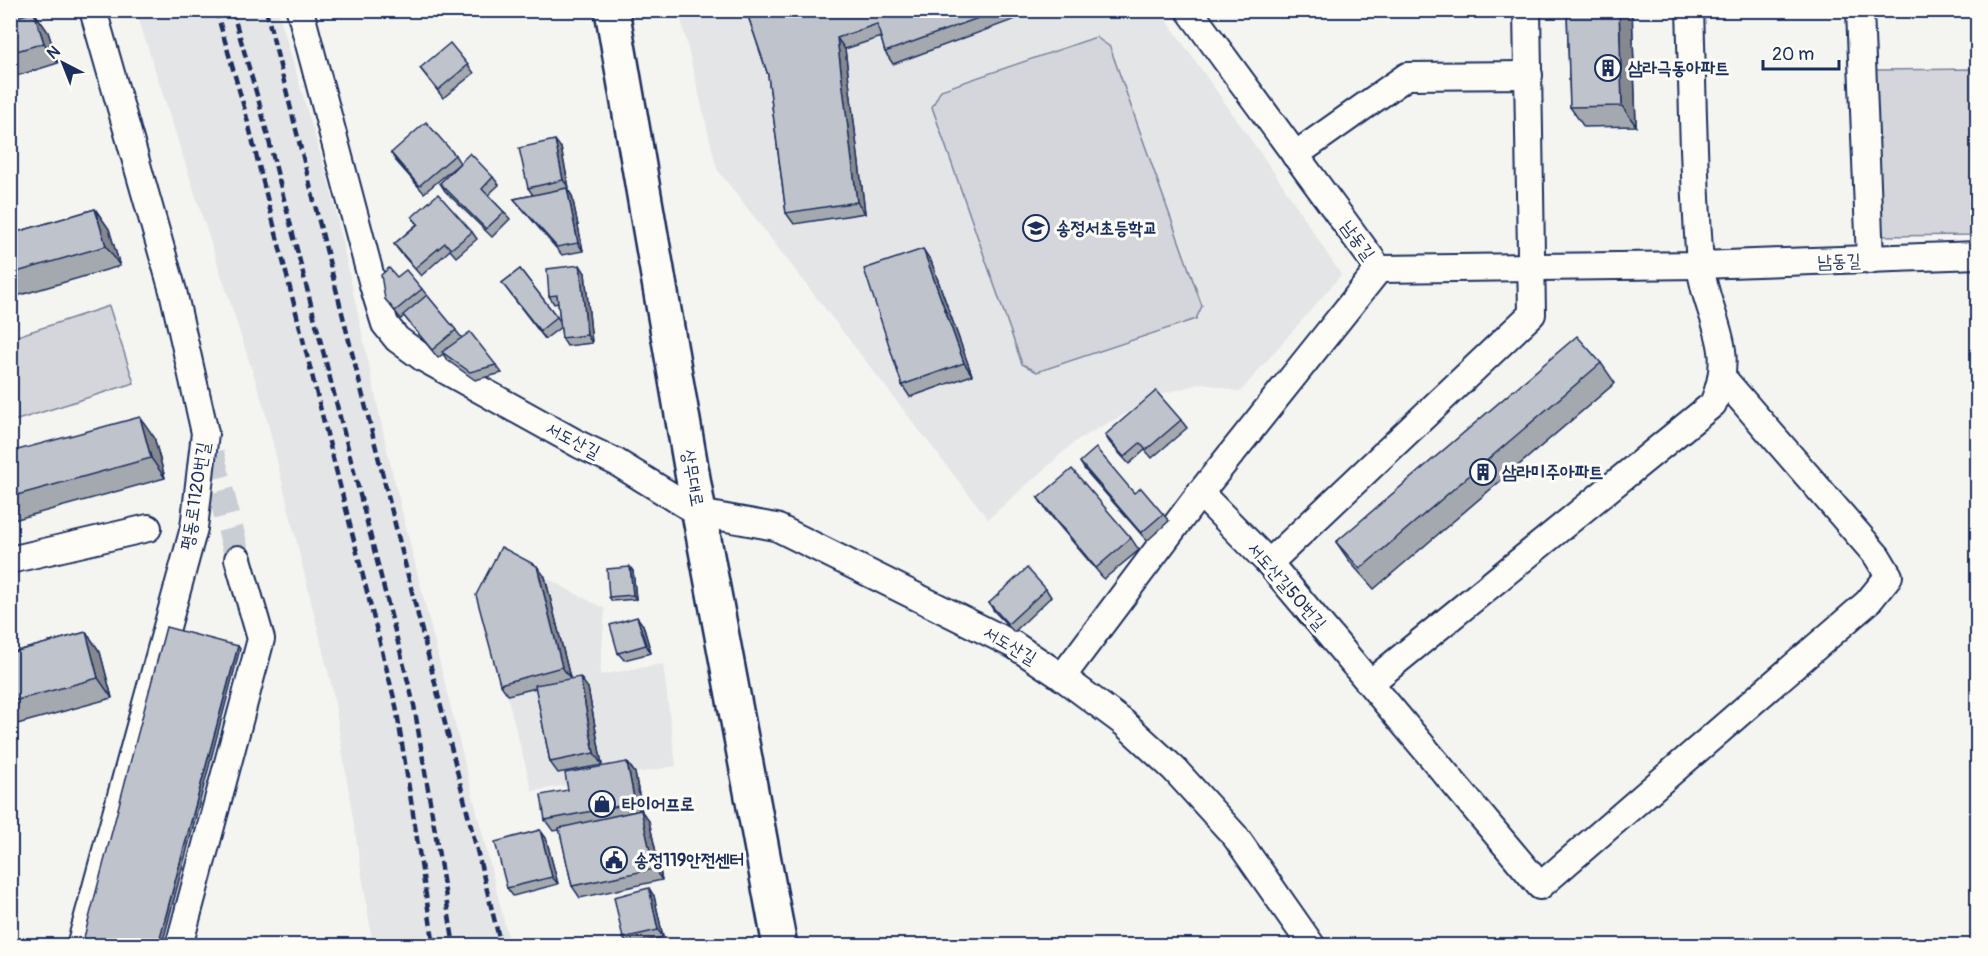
<svg xmlns="http://www.w3.org/2000/svg" width="1988" height="956" font-family="Pangolin,'Poor Story',sans-serif">
  <style>
    .built { fill: #e4e5e6 }
    .green { fill: #d4d6db; stroke: #78829c; stroke-width: 1.5 }
    .lines { fill: none; stroke-linecap: round; stroke-linejoin: round }
    .street-tunnel { stroke: #c9cdd4; stroke-width: 26; stroke-dasharray: 26 13; stroke-linecap: butt }
    .street-casing { stroke: #1b2f5e; stroke-width: 30 }
    .secondary-casing { stroke: #1b2f5e; stroke-width: 38 }
    .street { stroke: #fdfcf7; stroke-width: 26 }
    .secondary { stroke: #fdfcf7; stroke-width: 33 }
    .rail { stroke: #1b2f5e; stroke-width: 4.5; stroke-dasharray: 9 4.5; stroke-linecap: butt }
    .wall { fill: #a4a8af; stroke: #1b2f5e; stroke-width: 1.5 }
    .shaded-wall { fill: #86888f; stroke: #1b2f5e; stroke-width: 1.5 }
    .building { fill: #bfc3cc; stroke: #1b2f5e; stroke-width: 1.5 }
    .labels { text-anchor: middle; stroke-width: 6; stroke-linejoin: round; paint-order: stroke }
    .poi-label { font-size: 18px; font-weight: bold; fill: #1b2f5e; stroke: #fdfcf7; text-anchor: start }
    .street-label { font-size: 18px; fill: #1b2f5e; stroke: #fdfcf7 }
  </style>
  <rect width="100%" height="100%" fill="#f4f4f1"/>
  <filter id="ink" filterUnits="userSpaceOnUse"><feTurbulence type="fractalNoise" baseFrequency=".0167" numOctaves="2"/><feDisplacementMap in="SourceGraphic" scale="12" xChannelSelector="R" yChannelSelector="G"/><feConvolveMatrix kernelMatrix="1 2 1 2 8 2 1 2 1" color-interpolation-filters="sRGB"/></filter>
  <g filter="url(#ink)">
    <g class="built">
      <polygon points="136,11 278,11 332,194 389,459 510,945 373,945 333,692 264,407"/>
      <polygon points="679,11 1160,11 1280,181 1341,275 1240,392 1203,383 1161,394 1077,440 988,519 717,169"/>
      <polygon points="509,558 605,609 600,675 663,664 676,766 532,791 484,606"/>
    </g>
    <g class="green">
      <polygon points="1096,37 1110,47 1202,306 1196,319 1037,372 1022,364 932,107 941,90"/>
      <polygon points="1977,69 1977,235 1876,236 1874,70"/>
      <polygon points="109,306 134,383 11,422 11,338"/>
    </g>
    <g class="lines">
      <polyline class="street-tunnel" points="211,453 238,559"/>
      <defs>
        <g id="street">
          <polyline points="300,10 373,285 385,324 397,339 423,358 580,445 616,462 699,513 776,527 1014,645 1062,677 1124,723 1174,769 1235,836 1312,946"/>
          <polyline points="1189,10 1379,269 1700,265 1978,255"/>
          <polyline points="1860,10 1870,260"/>
          <polyline points="1295,155 1407,76 1529,75"/>
          <polyline points="1200,493 1269,563 1540,886 1868,602 1889,576 1877,556 1722,377"/>
          <polyline points="10,560 148,528"/>
          <polyline points="1269,563 1532,314 1527,10"/>
          <polyline points="1062,677 1200,493 1379,269"/>
          <path d="M1370,683L1713,404C1739,344 1705,318 1700,262C1693,179 1693,94 1690,10"/>
          <polyline points="80,946 194,528 205,433 173,291 93,10"/>
          <polyline points="179,946 261,639 238,559"/>
        </g>
        <polyline id="secondary" points="612,10 699,513 780,946"/>
      </defs>
      <use href="#street" class="street-casing"/>
      <use href="#secondary" class="secondary-casing"/>
      <use href="#street" class="street"/>
      <use href="#secondary" class="secondary"/>
      <g class="rail">
        <polyline points="216,10 244,107 396,706 434,946"/>
        <polyline points="232,10 259,102 414,705 454,946"/>
        <polyline points="266,10 501,946"/>
      </g>
    </g>
    <g class="wall">
      <polygon points="746,10 1040,10 893,64 885,52 881,37 845,49 865,213 794,224 786,213 768,75"/>
      <polygon points="1567,10 1632,10 1636,126 1584,127 1570,107"/>
      <polygon points="34,12 48,32 58,63 10,78 10,19"/>
      <polygon points="468,65 474,73 443,98 420,68"/>
      <polygon points="561,148 569,188 567,188 572,196 583,251 562,255 514,199 533,195 528,188"/>
      <polygon points="391,153 455,155 460,163 424,193 396,161"/>
      <polygon points="493,177 499,185 488,195 504,212 510,219 492,237 445,191 440,183"/>
      <polygon points="95,209 109,229 120,266 10,298 10,234"/>
      <polygon points="412,217 472,232 477,239 456,257 450,250 421,276 400,252 394,244 417,224"/>
      <polygon points="931,261 972,375 910,397 902,385"/>
      <polygon points="520,269 560,321 558,303 554,304 549,296 585,273 592,343 567,346 562,338 561,327 545,339 502,283"/>
      <polygon points="397,277 422,289 462,338 496,365 502,373 475,380 447,360 443,354 438,358 404,316 401,319 385,299"/>
      <polygon points="1601,363 1615,383 1374,589 1350,562 1336,542"/>
      <polygon points="1181,420 1187,428 1152,458 1145,450 1129,464 1110,443 1105,435"/>
      <polygon points="154,437 165,478 10,521 10,452"/>
      <polygon points="1080,462 1134,493 1163,514 1169,521 1147,541 1085,470"/>
      <polygon points="1038,498 1131,538 1139,550 1104,579 1046,510"/>
      <polygon points="630,567 633,571 636,599 612,601 609,597"/>
      <polygon points="545,577 570,678 588,688 602,765 558,773 550,762 536,688 508,695 500,684"/>
      <polygon points="1046,589 1051,597 1014,632 994,611 989,603"/>
      <polygon points="643,625 651,653 624,660 618,653"/>
      <polygon points="86,632 100,652 112,698 10,726 10,653"/>
      <polygon points="627,762 635,773 642,812 649,821 662,880 580,898 572,886 560,830 553,831 545,820 568,790"/>
      <polygon points="540,830 546,838 558,884 513,896 507,888"/>
      <polygon points="654,896 663,937 629,945 623,938"/>
    </g>
    <g class="shaded-wall">
      <polygon points="442,10 450,10 446,15"/>
      <polygon points="1619,10 1632,10 1636,126 1622,106"/>
      <polygon points="34,12 48,32 58,63 44,43"/>
      <polygon points="837,38 845,49 865,213 857,202"/>
      <polygon points="555,140 561,148 569,188 563,180"/>
      <polygon points="567,188 572,196 583,251 578,243"/>
      <polygon points="95,209 109,229 120,266 106,246"/>
      <polygon points="923,249 931,261 972,375 964,363"/>
      <polygon points="580,265 585,273 592,343 587,335"/>
      <polygon points="140,417 154,437 165,478 151,458"/>
      <polygon points="537,566 545,577 570,678 562,667"/>
      <polygon points="630,567 633,571 636,599 633,595"/>
      <polygon points="637,617 643,625 651,653 646,645"/>
      <polygon points="86,632 100,652 112,698 98,678"/>
      <polygon points="238,646 240,649 162,945 158,945"/>
      <polygon points="580,677 588,688 602,765 594,753"/>
      <polygon points="627,762 635,773 642,812 649,821 662,880 654,869 641,812 635,803"/>
      <polygon points="540,830 546,838 558,884 552,877"/>
      <polygon points="649,888 654,896 663,937 658,930"/>
    </g>
    <g class="building">
      <polygon points="746,10 1000,10 885,52 877,24 837,38 857,202 786,213 768,75"/>
      <polygon points="1567,10 1619,10 1622,106 1570,107"/>
      <polygon points="34,12 44,43 10,53 10,19"/>
      <polygon points="450,43 468,65 438,90 420,68"/>
      <polygon points="426,122 455,155 419,186 391,153"/>
      <polygon points="555,140 563,180 528,188 519,148"/>
      <polygon points="470,153 493,177 482,189 504,212 486,229 440,183"/>
      <polygon points="567,188 578,243 557,247 514,199"/>
      <polygon points="438,194 472,232 451,249 445,243 415,268 394,244 418,224 412,217"/>
      <polygon points="95,209 106,246 10,274 10,234"/>
      <polygon points="923,249 964,363 902,385 864,269"/>
      <polygon points="580,265 587,335 562,338 557,295 549,296 547,269"/>
      <polygon points="389,268 397,277 406,270 422,289 395,311 385,299 381,275"/>
      <polygon points="520,269 557,317 540,331 502,283"/>
      <polygon points="427,295 456,330 432,350 403,315"/>
      <polygon points="470,332 496,365 470,372 442,352"/>
      <polygon points="1577,336 1601,363 1360,569 1336,542"/>
      <polygon points="1156,391 1181,420 1146,450 1140,443 1124,457 1105,435"/>
      <polygon points="140,417 151,458 10,497 10,452"/>
      <polygon points="1096,448 1134,493 1141,488 1163,514 1141,533 1080,462"/>
      <polygon points="1072,469 1131,538 1096,568 1038,498"/>
      <polygon points="501,547 537,566 562,667 500,684 476,595"/>
      <polygon points="630,567 633,595 609,597 607,569"/>
      <polygon points="1027,568 1046,589 1008,624 989,603"/>
      <polygon points="637,617 646,645 618,653 610,625"/>
      <polygon points="166,627 238,646 158,945 82,945"/>
      <polygon points="86,632 98,678 10,702 10,653"/>
      <polygon points="580,677 594,753 550,762 535,685"/>
      <polygon points="627,762 635,803 545,820 541,795 568,790 565,773"/>
      <polygon points="641,810 654,869 572,886 559,828"/>
      <polygon points="540,830 552,877 507,888 495,842"/>
      <polygon points="649,888 658,930 623,938 614,897"/>
    </g>
  </g>
  <defs>
    <symbol id="building-ring" viewBox="-11 -11 22 22"><circle r="9.5" fill="#fdfcf7" stroke="#1b2f5e" stroke-width="1.5"/><path d="M-4-6H4V6H1V3H-1V6H-4ZM-2.5-4.3h1.7v1.8h-1.7ZM.8-4.3h1.7v1.8H.8ZM-2.5-1h1.7V.8h-1.7ZM.8-1h1.7V.8H.8Z" fill="#1b2f5e"/></symbol>
    <symbol id="school-ring" viewBox="-11 -11 22 22"><circle r="9.5" fill="#fdfcf7" stroke="#1b2f5e" stroke-width="1.5"/><path d="M0-5L7-2L0 1L-7-2ZM-4 1L0 2.5L4 1V4Q0 6-4 4Z" fill="#1b2f5e"/></symbol>
    <symbol id="shop-ring" viewBox="-11 -11 22 22"><circle r="9.5" fill="#fdfcf7" stroke="#1b2f5e" stroke-width="1.5"/><path d="M-5-2.5h2.3a2.7 3.5 0 0 1 5.4 0H5L5.5 6h-11ZM-1.5-2.5h3a1.5 2.3 0 0 0-3 0Z" fill="#1b2f5e"/></symbol>
    <symbol id="civic-ring" viewBox="-11 -11 22 22"><circle r="9.5" fill="#fdfcf7" stroke="#1b2f5e" stroke-width="1.5"/><path d="M-.6-6.5H3V-4.5H.6V-3L4-1V1h2V6H-6V1h2V-1L-.6-3ZM-1.2 2.5V6h2.4V2.5Z" fill="#1b2f5e"/></symbol>
  </defs>
  <g fill-rule="evenodd">
    <use href="#building-ring" x="1593" y="53" width="30" height="30"/>
    <use href="#school-ring" x="1021" y="213" width="30" height="30"/>
    <use href="#building-ring" x="1468" y="457" width="30" height="30"/>
    <use href="#shop-ring" x="587" y="789" width="30" height="30"/>
    <use href="#civic-ring" x="599" y="845" width="30" height="30"/>
  </g>
  <g class="labels">
    <g class="poi-label">
      <text x="1628" y="74">삼라극동아파트</text>
      <text x="1056" y="234">송정서초등학교</text>
      <text x="1502" y="478">삼라미주아파트</text>
      <text x="622" y="810">타이어프로</text>
      <text x="634" y="866">송정119안전센터</text>
    </g>
    <g class="street-label">
      <text transform="translate(1358 240) rotate(54)" y="6">남동길</text>
      <text transform="translate(1839 261) rotate(-2)" y="6">남동길</text>
      <text transform="translate(573 440) rotate(27)" y="6">서도산길</text>
      <text transform="translate(693 478) rotate(80)" y="6">상무대로</text>
      <text transform="translate(195 496) rotate(-81)" y="6">평동로1120번길</text>
      <text transform="translate(1287 586) rotate(49)" y="6">서도산길50번길</text>
      <text transform="translate(1010 645) rotate(30)" y="6">서도산길</text>
    </g>
  </g>
  <rect width="1988" height="956" fill="none" stroke="#fdfcf7" stroke-width="36"/>
  <rect x="18" y="18" width="1952" height="920" fill="none" stroke="#1b2f5e" stroke-width="2" filter="url(#ink)"/>
  <g transform="translate(63 63) rotate(318)" stroke="#fdfcf7" stroke-width="4.5" paint-order="stroke">
  <path d="M0-4.5L10 22L0 15L-10 22Z" fill="#1b2f5e"/>
  <text y="-9" font-size="16" font-weight="bold" text-anchor="middle" fill="#1b2f5e">N</text>
  </g>
  <path d="M1763 60v9h76v-9" fill="none" stroke="#1b2f5e" stroke-width="3"/>
  <text x="1772" y="60" font-size="18" fill="#1b2f5e" stroke="#fdfcf7" stroke-width="4.5" paint-order="stroke">20 m</text>
</svg>
